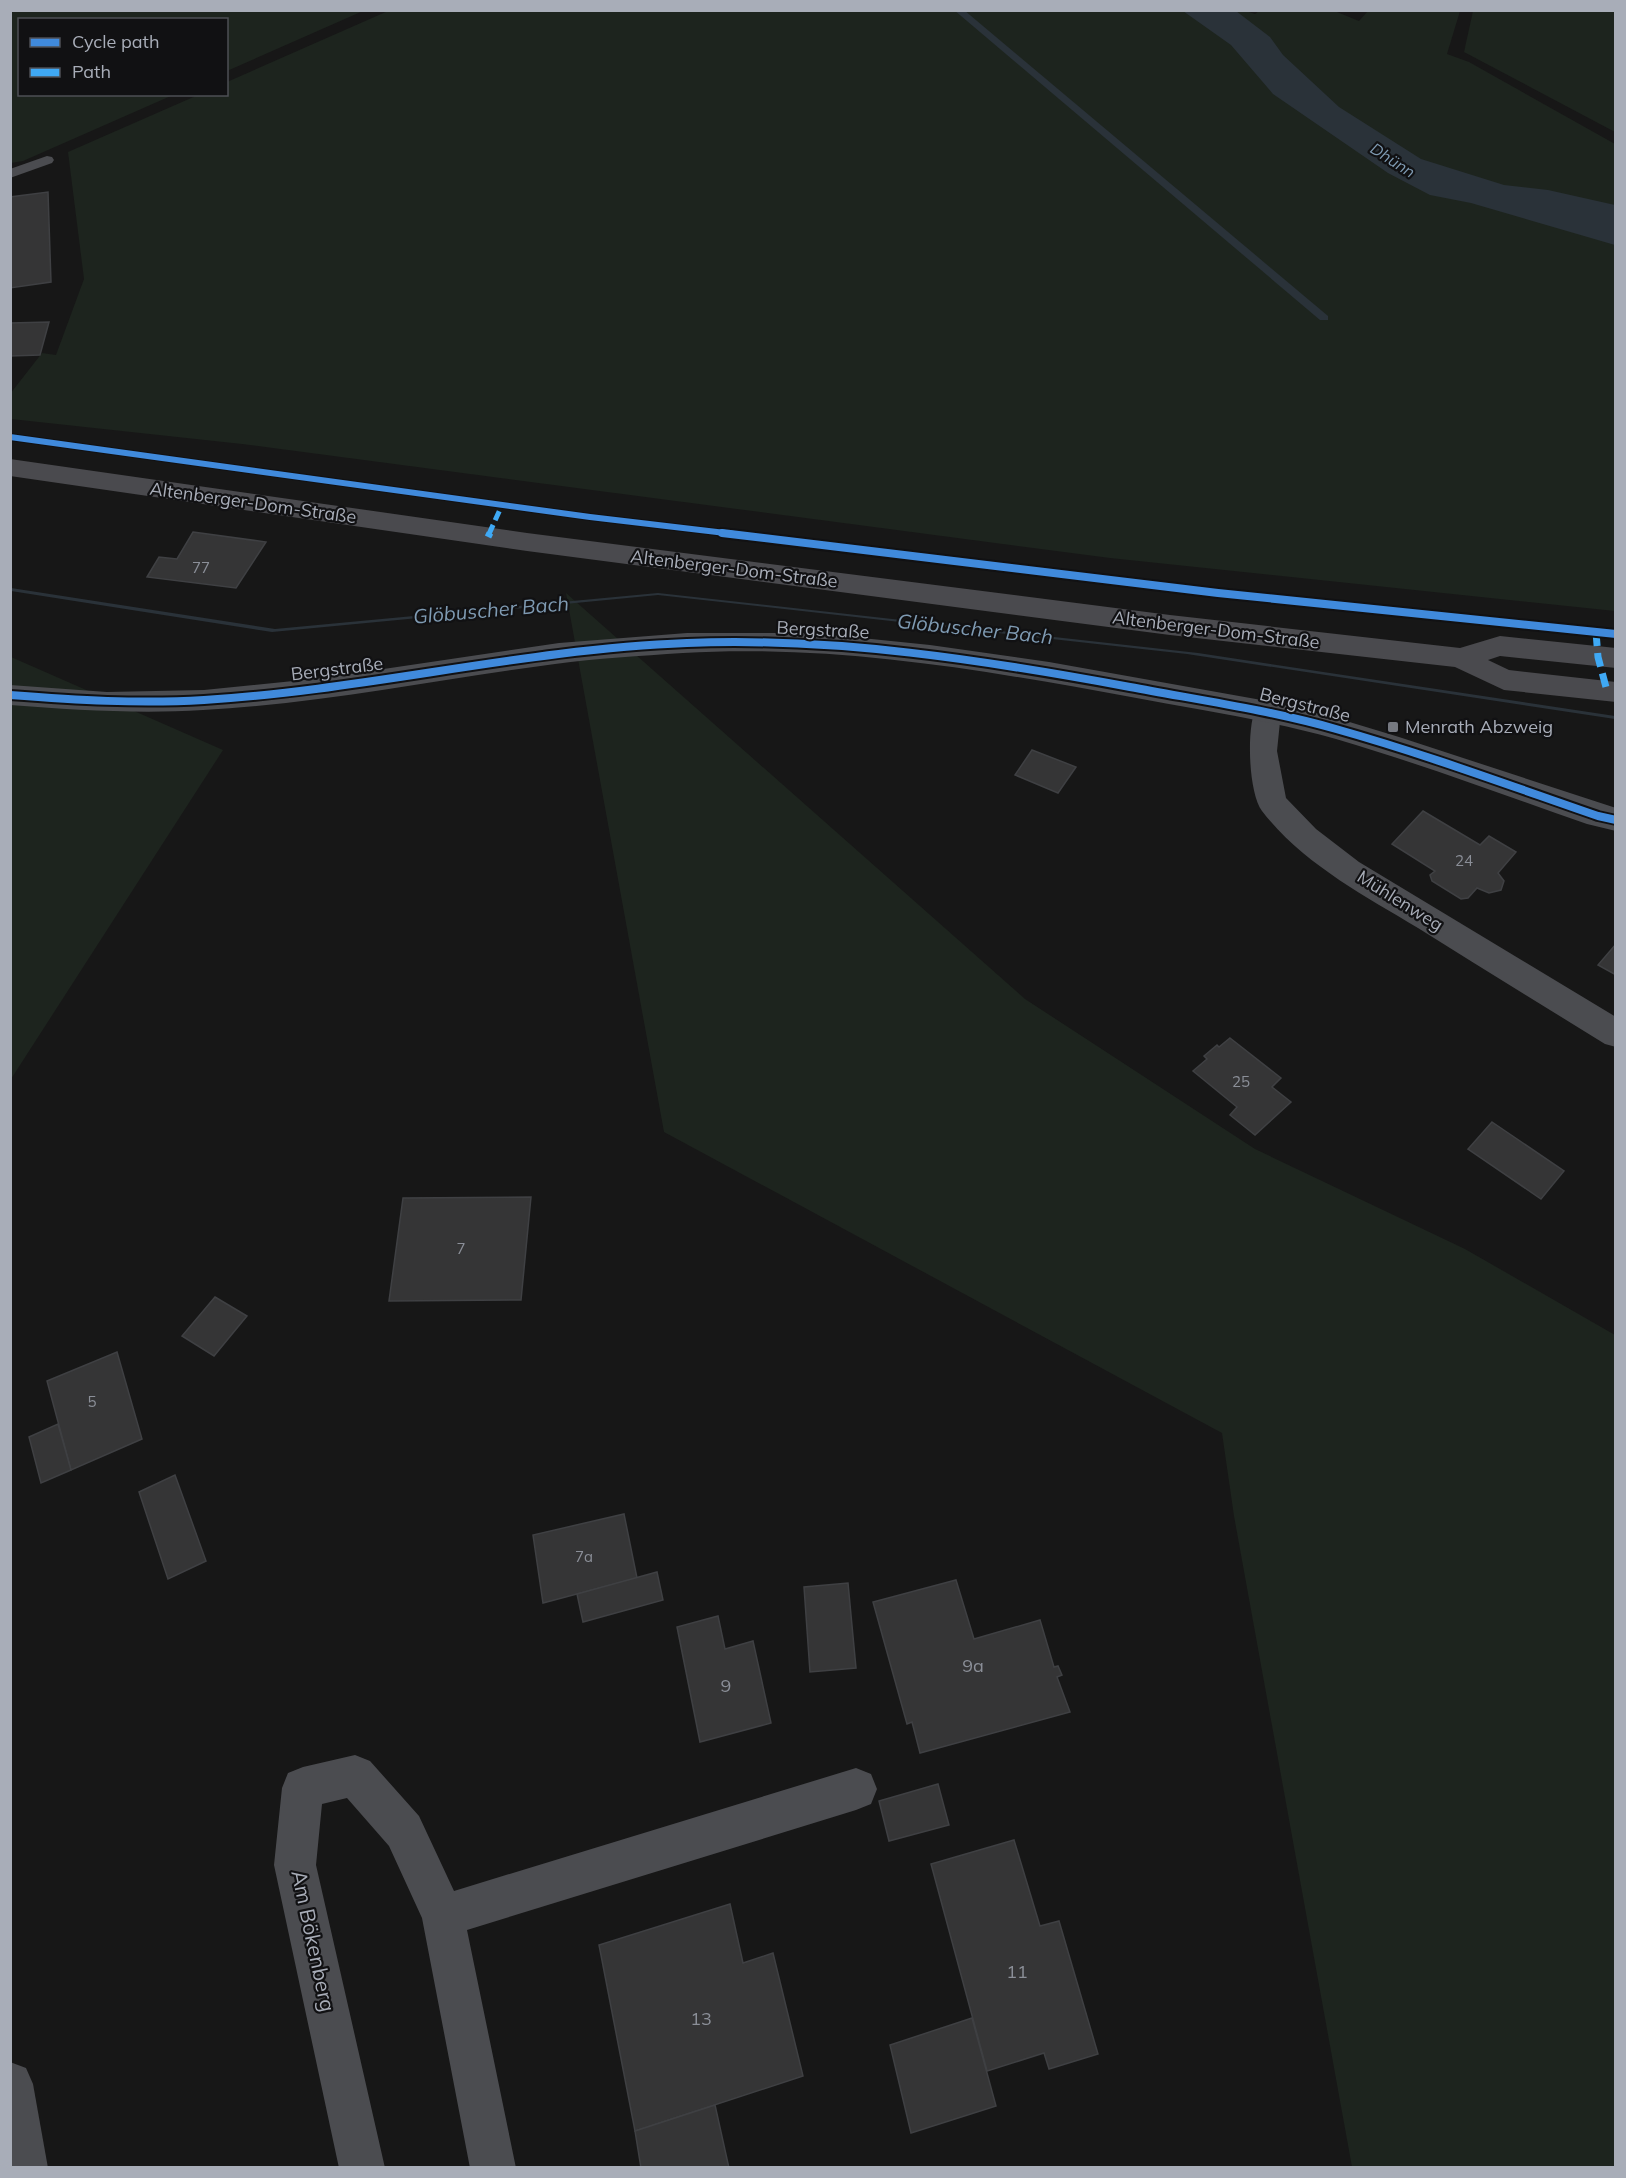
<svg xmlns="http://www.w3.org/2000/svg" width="1626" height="2178" font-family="Mulish,sans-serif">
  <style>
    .green { fill: #1d241e }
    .water { fill: #2a3239 }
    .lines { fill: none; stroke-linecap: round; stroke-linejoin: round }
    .stream { fill: #2a3239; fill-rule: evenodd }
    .building { fill: #353536; stroke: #3f4043; stroke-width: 1.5 }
    .service { fill: #4b4c50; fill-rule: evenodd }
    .minor { fill: #4b4c50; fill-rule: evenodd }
    .tertiary { fill: #4b4c50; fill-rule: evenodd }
    .secondary { fill: #4a4a4e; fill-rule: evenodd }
    .quiet-far1 { stroke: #3fa9f5; stroke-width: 5; stroke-dasharray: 10 5; stroke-linecap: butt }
    .quiet { stroke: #3fa9f5; stroke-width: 7; stroke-dasharray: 14 7; stroke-linecap: butt }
    .cycleway-far1-casing { stroke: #111113; stroke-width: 8 }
    .cycleway-casing { stroke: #111113; stroke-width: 12 }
    .cycleway-far1 { stroke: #408adc; stroke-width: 6 }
    .cycleway { stroke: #408adc; stroke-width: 8 }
    .poi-dot { fill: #757880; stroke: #111113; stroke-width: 2 }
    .labels { text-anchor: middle; stroke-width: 4.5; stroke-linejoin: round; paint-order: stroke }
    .number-label { font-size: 15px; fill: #8b8f98 }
    .far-water-label { font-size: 16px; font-style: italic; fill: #7f9bb3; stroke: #111113 }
    .street-label { font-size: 18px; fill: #a8adb8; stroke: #111113 }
    .poi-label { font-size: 18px; fill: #a8adb8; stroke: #111113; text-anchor: start }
    .near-number-label { font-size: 18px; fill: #8b8f98 }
    .water-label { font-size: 20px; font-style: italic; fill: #7f9bb3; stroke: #111113 }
    .near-street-label { font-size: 21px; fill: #a8adb8; stroke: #111113 }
  </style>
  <rect width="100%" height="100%" fill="#171717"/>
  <g class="green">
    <polygon points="11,10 363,10 363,11 227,71 226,20 20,20 20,94 173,95 23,161 11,163"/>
    <polygon points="1243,10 1255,14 1259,11 1332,10 1359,21 1368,11 1460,11 1447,54 1469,62 1615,144 1615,611 1110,558 242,444 11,419 10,394 42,353 56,355 84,279 68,152 198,95 226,94 227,82 388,11"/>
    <polygon points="1473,11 1615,11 1615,132 1464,52"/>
    <polygon points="566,593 1025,999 1255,1149 1465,1249 1615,1335 1615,2167 1352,2167 1234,1516 1222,1433 664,1132"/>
    <polygon points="11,657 223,750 11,1079"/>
  </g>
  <g class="water">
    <polygon points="1183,11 1236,11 1270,37 1283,55 1339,107 1421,159 1504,185 1548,190 1615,205 1615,245 1471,203 1430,195 1388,173 1273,94 1231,45"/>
    <polygon points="11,588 275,629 658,593 1198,653 1615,716 1615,719 1187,654 658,595 272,632 11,591"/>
  </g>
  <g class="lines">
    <polygon class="stream" points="954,10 964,10 1328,316 1328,320 1320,320"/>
  </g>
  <g class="building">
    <polygon points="48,192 51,282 10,288 10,197"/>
    <polygon points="49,322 40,355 10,356 10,323"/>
    <polygon points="193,532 266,542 236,588 147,577 159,557 177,559"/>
    <polygon points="1032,750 1076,767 1058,793 1015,775"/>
    <polygon points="1423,811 1480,845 1489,836 1516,852 1498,873 1504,881 1501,890 1489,893 1477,888 1468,898 1461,899 1432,881 1430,875 1435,871 1392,844"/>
    <polygon points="1616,944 1616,975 1598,965"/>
    <polygon points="1230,1038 1281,1078 1272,1087 1291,1102 1255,1135 1230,1115 1237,1107 1193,1071 1207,1059 1204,1056 1217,1045 1219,1047"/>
    <polygon points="1492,1122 1564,1171 1541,1199 1468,1149"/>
    <polygon points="531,1197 521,1300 389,1301 403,1198"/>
    <polygon points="215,1297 247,1316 214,1356 182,1336"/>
    <polygon points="117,1352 142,1439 71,1470 47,1381"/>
    <polygon points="58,1424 71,1470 41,1483 29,1437"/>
    <polygon points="175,1475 206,1561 168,1579 139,1492"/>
    <polygon points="624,1514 637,1578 543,1603 533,1535"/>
    <polygon points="657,1572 663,1600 583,1622 577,1594"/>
    <polygon points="956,1580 974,1639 1040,1620 1054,1667 1058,1666 1062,1675 1057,1677 1070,1712 920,1753 912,1722 907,1724 873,1602"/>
    <polygon points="848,1583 856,1668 810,1672 804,1587"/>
    <polygon points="718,1616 725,1649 753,1641 771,1723 700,1742 677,1627"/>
    <polygon points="938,1784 949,1825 889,1841 879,1801"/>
    <polygon points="1014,1840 1040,1926 1059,1921 1098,2054 1049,2069 1044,2053 987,2071 931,1864"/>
    <polygon points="730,1904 743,1963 773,1953 803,2076 635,2131 599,1945"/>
    <polygon points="972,2018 996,2106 911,2133 890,2045"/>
    <polygon points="715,2105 729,2168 641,2168 635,2131"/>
  </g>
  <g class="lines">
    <polygon class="service" points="47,156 52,157 54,160 52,163 10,178 10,169"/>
    <g class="minor">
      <path d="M1267,701L1277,705L1281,712L1277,751L1286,798L1316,829L1359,862L1616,1017V1047L1605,1044C1542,1005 1480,967 1418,928C1363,895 1302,863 1262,811C1248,792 1246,725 1257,705Z"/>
      <polygon points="355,1755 370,1761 419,1816 454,1891 856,1768 871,1774 877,1789 871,1804 856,1810 467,1930 516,2168 470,2168 422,1918 389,1846 347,1798 322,1804 316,1865 385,2168 339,2168 274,1865 282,1788 288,1773 303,1767"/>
    </g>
    <g class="tertiary">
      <path d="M687,633H813L930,645L1049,662L1267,701L1333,717L1399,737L1616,808V831L1587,824C1504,795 1421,764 1336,739C1269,720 1199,710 1131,697C984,670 833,644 683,653C640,656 597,658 555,664C438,679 321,704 203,710C139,714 75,710 10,705V685L107,692L204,690L323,678L559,643Z"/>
      <polygon points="10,2062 26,2068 33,2084 48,2168 10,2168"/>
    </g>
    <polygon class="secondary" points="10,459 527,533 1170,615 1460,648 1500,636 1616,648 1616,668 1500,656 1488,660 1509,670 1616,682 1616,702 1504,690 1455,667 1170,635 527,551 10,476"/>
    <polyline class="quiet-far1" points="489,534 502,505"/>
    <g class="quiet">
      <polyline points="488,537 490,533"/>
      <polyline points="1596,632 1598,657 1607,691"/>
    </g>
    <defs>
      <polyline id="cycleway-far1" points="10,437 590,517 734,534"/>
      <g id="cycleway">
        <polyline points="722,533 1218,593 1616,634"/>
        <path d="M10,695C75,700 139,704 204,700C366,690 525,649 687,643C836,637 984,660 1130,687C1199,700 1269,710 1336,729C1425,754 1511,786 1598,816L1616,820"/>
      </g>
    </defs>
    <use href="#cycleway-far1" class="cycleway-far1-casing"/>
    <use href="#cycleway" class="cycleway-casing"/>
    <use href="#cycleway-far1" class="cycleway-far1"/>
    <use href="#cycleway" class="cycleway"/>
  </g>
  <rect class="poi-dot" x="1387" y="721" width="12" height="12" rx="3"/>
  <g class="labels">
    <g class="number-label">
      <text x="201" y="573">77</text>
      <text x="1464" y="866">24</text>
      <text x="1241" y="1087">25</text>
      <text x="461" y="1254">7</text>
      <text x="92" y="1407">5</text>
      <text x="584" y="1562">7a</text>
    </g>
    <g class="far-water-label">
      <text transform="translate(1393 160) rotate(33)" y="6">Dhünn</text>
    </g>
    <g class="street-label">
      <text transform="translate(253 503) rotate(8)" y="6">Altenberger-Dom-Straße</text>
      <text transform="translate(734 569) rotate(7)" y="6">Altenberger-Dom-Straße</text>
      <text transform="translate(823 630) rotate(3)" y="6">Bergstraße</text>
      <text transform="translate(1216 630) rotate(7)" y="6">Altenberger-Dom-Straße</text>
      <text transform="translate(337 669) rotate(-7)" y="6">Bergstraße</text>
      <text transform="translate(1305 705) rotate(14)" y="6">Bergstraße</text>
      <text transform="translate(1400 901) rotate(32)" y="6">Mühlenweg</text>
    </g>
    <g class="poi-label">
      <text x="1405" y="733">Menrath Abzweig</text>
    </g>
    <g class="near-number-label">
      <text x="973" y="1672">9a</text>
      <text x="726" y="1692">9</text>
      <text x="1017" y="1978">11</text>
      <text x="701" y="2025">13</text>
    </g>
    <g class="water-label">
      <text transform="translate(491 610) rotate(-5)" y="7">Glöbuscher Bach</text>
      <text transform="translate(975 629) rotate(6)" y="7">Glöbuscher Bach</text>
    </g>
    <g class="near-street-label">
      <text transform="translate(313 1941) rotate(78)" y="7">Am Bökenberg</text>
    </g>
  </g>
  <rect width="1626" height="2178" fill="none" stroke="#a8adb8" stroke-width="24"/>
  <rect x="18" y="18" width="210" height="78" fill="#111113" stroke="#4d4f55" stroke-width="1.5"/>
  <rect x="30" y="38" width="30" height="9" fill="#408adc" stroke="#4d4f55" stroke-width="1.5"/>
  <text x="72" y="48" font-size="18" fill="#a8adb8">Cycle path</text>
  <rect x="30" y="68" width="30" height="9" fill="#3fa9f5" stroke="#4d4f55" stroke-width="1.5"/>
  <text x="72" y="78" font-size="18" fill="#a8adb8">Path</text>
</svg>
